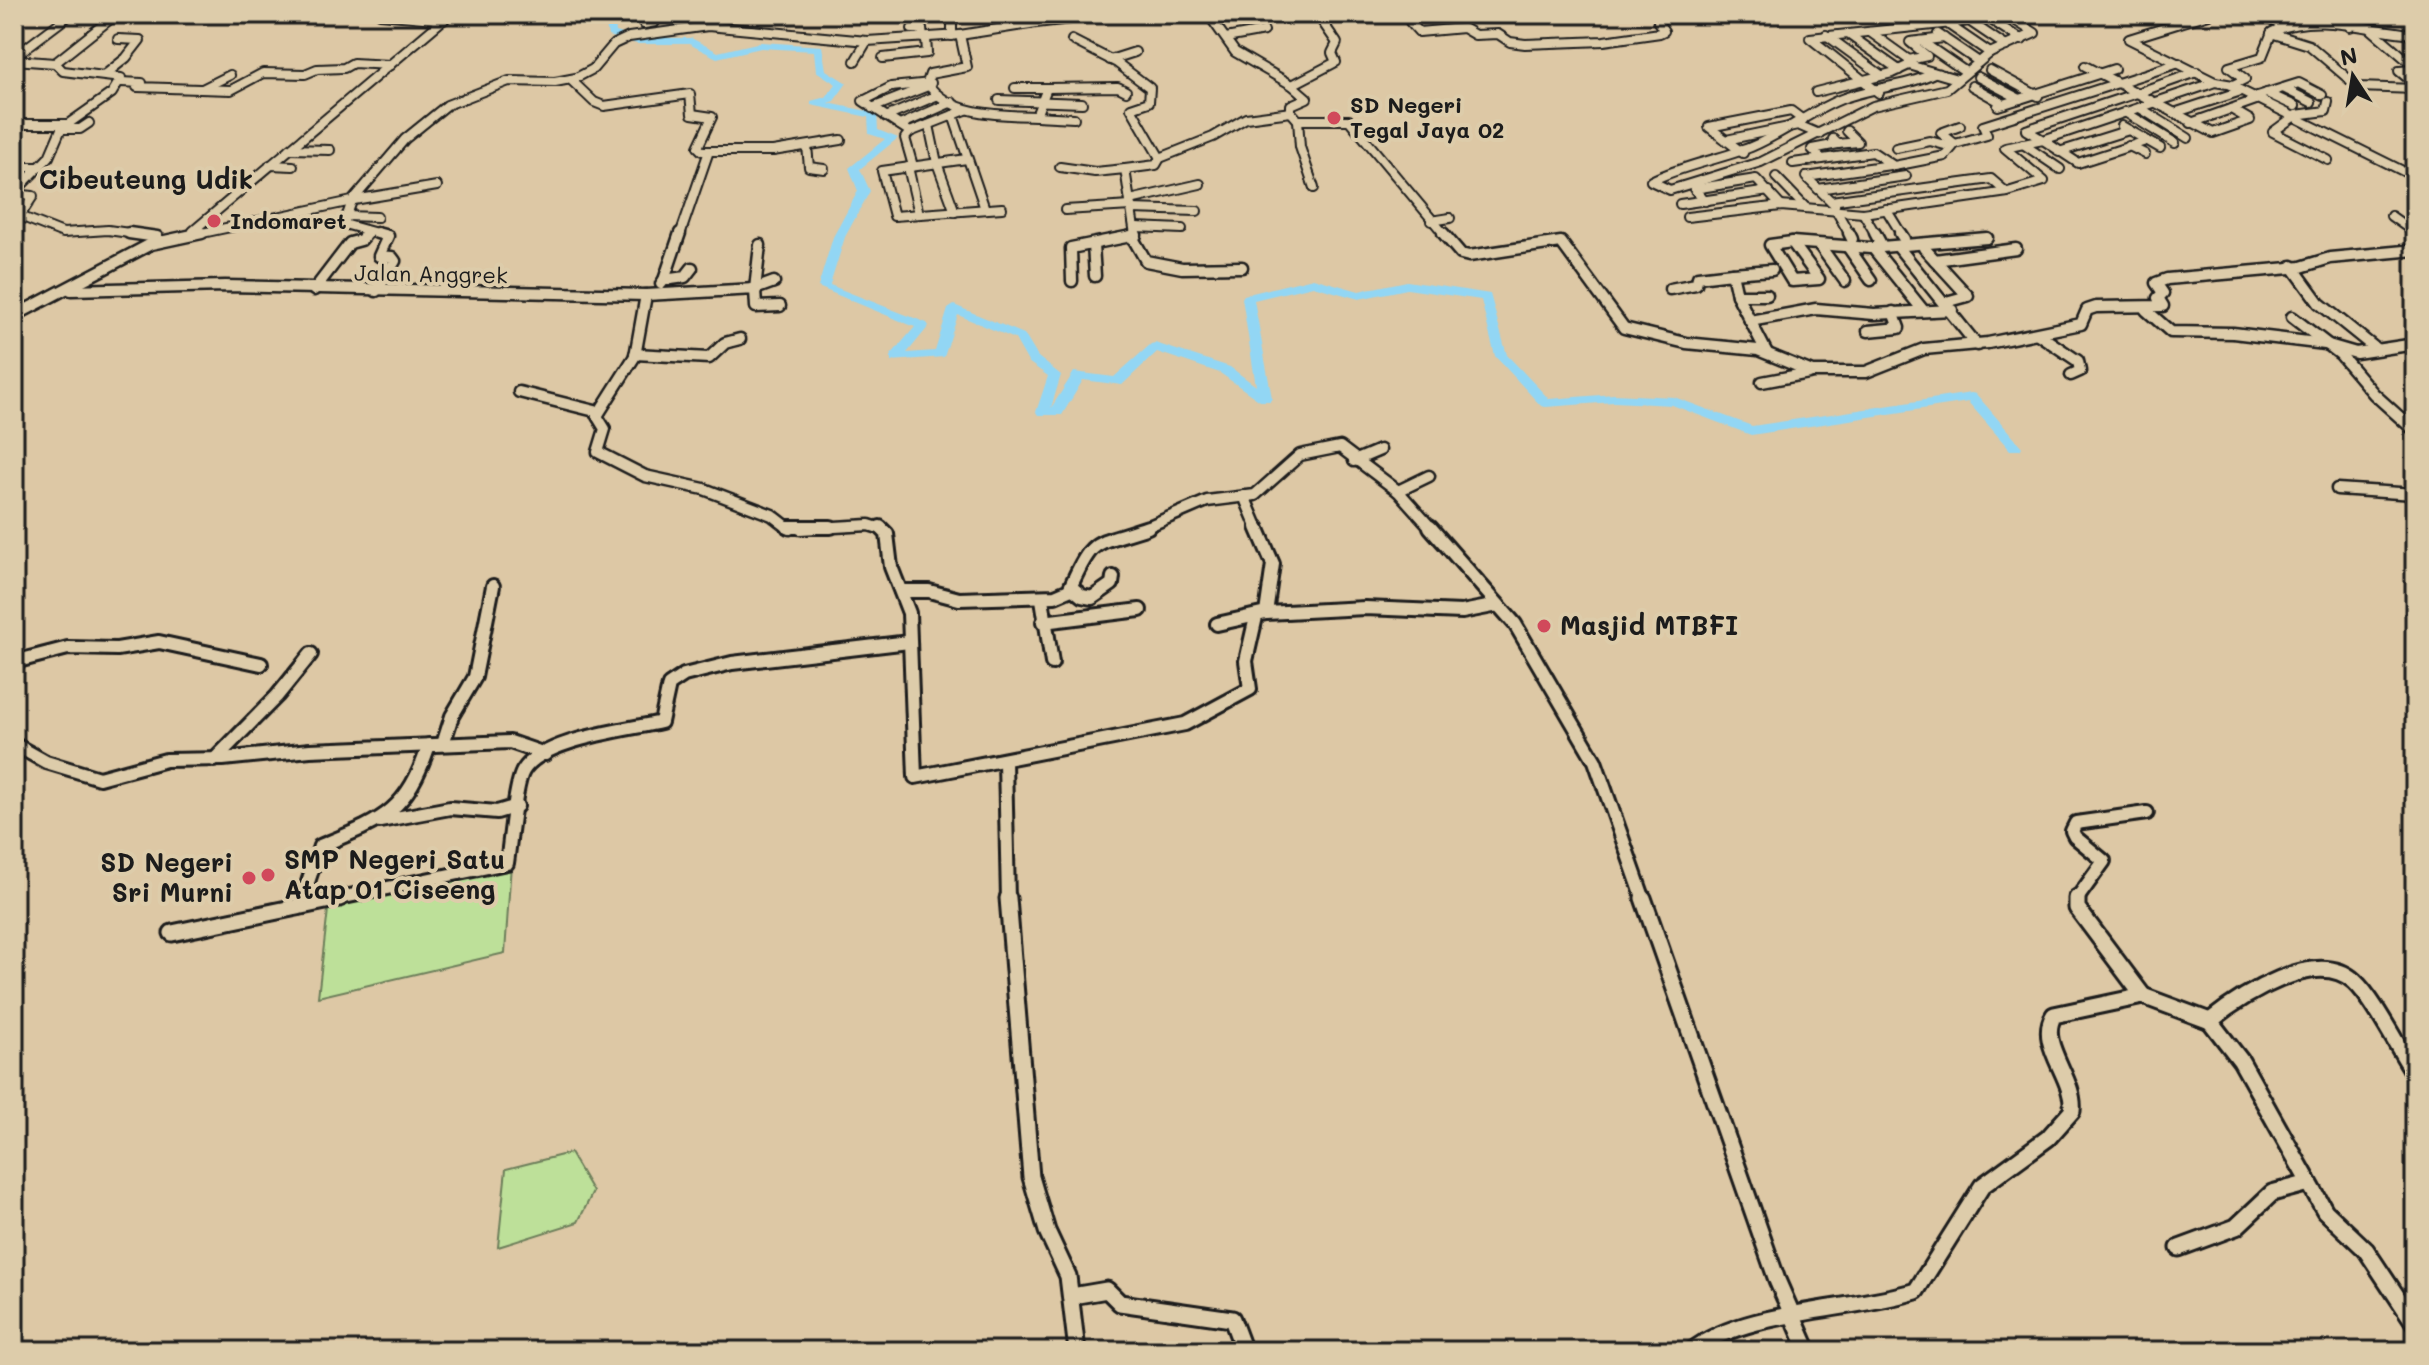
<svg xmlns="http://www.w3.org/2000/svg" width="2429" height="1365" font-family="Mali,sans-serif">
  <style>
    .green { fill: #bde099; stroke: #6c7e5a; stroke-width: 2 }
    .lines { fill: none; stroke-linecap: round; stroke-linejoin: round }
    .river { fill: #92d6f4; fill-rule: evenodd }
    .minor-far3-casing { stroke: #1c1c1c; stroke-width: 12 }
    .minor-far2-casing { stroke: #1c1c1c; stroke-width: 15 }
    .minor-far1-casing { stroke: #1c1c1c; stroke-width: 18 }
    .minor-casing { stroke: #1c1c1c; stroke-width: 21 }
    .minor-far3 { stroke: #dca; stroke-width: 8 }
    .minor-far2 { stroke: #dca; stroke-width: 10 }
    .minor-far1 { stroke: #dca; stroke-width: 12 }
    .minor { stroke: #dca; stroke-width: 15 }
    .poi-dot { fill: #d1495b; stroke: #dca; stroke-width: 3 }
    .labels { text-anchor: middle; stroke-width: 8; stroke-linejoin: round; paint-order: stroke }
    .far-poi-label { font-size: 22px; font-weight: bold; fill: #1c1c1c; stroke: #dca; text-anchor: start }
    .far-street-label { font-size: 22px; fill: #1c1c1c; stroke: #dca }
    .far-quarter-label { font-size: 26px; font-weight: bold; fill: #1c1c1c; stroke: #dca }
    .poi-label { font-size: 26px; font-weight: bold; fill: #1c1c1c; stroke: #dca; text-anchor: start }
  </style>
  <rect width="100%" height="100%" fill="#ddc8a5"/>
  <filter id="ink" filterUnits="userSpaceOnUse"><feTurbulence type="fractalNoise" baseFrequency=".0125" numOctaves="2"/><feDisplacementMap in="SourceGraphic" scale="16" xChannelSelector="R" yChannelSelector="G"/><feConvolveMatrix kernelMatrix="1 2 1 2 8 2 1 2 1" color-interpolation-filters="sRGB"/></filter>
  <g filter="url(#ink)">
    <g class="green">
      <polygon points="511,864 505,953 318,997 329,901"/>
      <polygon points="570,1153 593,1192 578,1222 498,1247 506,1169"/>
    </g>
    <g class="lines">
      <polygon class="river" points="604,14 614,14 616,32 637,38 691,38 718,52 761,42 822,46 826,70 847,83 834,101 828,103 877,113 878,130 898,138 860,169 870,191 845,237 830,285 927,323 929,326 907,353 935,351 948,309 954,305 1024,334 1038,357 1061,375 1051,408 1074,372 1114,377 1151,344 1155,343 1230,367 1256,386 1242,298 1244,295 1313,278 1359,291 1407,281 1490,294 1507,355 1549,399 1614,394 1674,397 1752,426 1971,393 1976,394 2022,447 2020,450 2010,450 1968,402 1751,435 1672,405 1614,402 1546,407 1541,406 1495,356 1481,300 1407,289 1359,299 1313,286 1254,300 1272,398 1270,401 1260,401 1220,373 1157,352 1122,385 1083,380 1062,415 1038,415 1036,412 1048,376 1028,362 1015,339 958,315 944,357 891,361 891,355 915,327 818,287 833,237 858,191 849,168 885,139 869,134 868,117 811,105 811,101 826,97 836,84 816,71 814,51 761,48 717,58 689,44 637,44 608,36"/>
      <defs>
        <g id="minor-far3">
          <polyline points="380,14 444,20"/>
          <polyline points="642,14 644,24 655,22"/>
          <polyline points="952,14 952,36"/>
          <polyline points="1419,14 1410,22 1419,32 1463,28 1475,35 1498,34 1510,42 1525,44 1604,41 1660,33 1664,31 1658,22 1664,14"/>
          <polyline points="2260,14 2284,26"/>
          <polyline points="2342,16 2348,18 2350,27"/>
          <polyline points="1991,20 2022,40"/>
          <polyline points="1036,23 1071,19 1076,14"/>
          <polyline points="1972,23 2006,46"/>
          <polyline points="1949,25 1990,53"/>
          <polyline points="912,29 922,29 923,38"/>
          <polyline points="2372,30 2415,67"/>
          <polyline points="2271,33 2309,45 2358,87 2415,89"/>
          <polyline points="1848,34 1899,70"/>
          <polyline points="1938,34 1979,62"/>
          <path d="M960,35L967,67L930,74L927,83C949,116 1000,115 1036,116L1047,88H1015"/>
          <polyline points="1826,35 1881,75"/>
          <polyline points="1226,38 1264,31"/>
          <polyline points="1072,40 1117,63 1150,88 1149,102 1131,108 1160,158"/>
          <polyline points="1921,41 1966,72"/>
          <polyline points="14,57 71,14"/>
          <polyline points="883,58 927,53 926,38"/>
          <polyline points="14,60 55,63 63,71 121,78 112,93 61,129 49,157 14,193"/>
          <polyline points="1110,60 1135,52"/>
          <polyline points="1909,60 1927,56 1910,42 1944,38"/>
          <polyline points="855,61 867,41"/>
          <polyline points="55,63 109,20 122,14"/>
          <polyline points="1909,65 1957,79"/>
          <polyline points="2085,66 2118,83 2179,63"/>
          <polyline points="1990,70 2038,96"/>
          <polyline points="2415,70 2399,71 2415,84"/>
          <polyline points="2197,72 2137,93 2213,133 2250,120 2231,109"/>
          <path d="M1934,73C1903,88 1869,87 1839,100C1808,113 1782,134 1751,147C1718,160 1683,165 1651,181L1670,190L1761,162L1873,106L1947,89L1990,53L2035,33L2005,14"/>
          <polyline points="106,74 126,58 140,40 118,39"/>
          <polyline points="1978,77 2020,99"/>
          <polyline points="571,80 594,102 604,106 690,94 692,114 712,117 698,147 702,151 773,151 841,140"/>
          <polyline points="121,82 142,83 137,87 231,90 263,73 305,74 317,69 344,68 353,63 390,65"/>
          <path d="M2215,82L2233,85L2245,79L2229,67L2262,57L2272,32C2316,11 2369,31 2415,34"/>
          <polyline points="931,83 891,87 863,101 910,132 966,110"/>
          <polyline points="1292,85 1336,62 1332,53 1337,43 1317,14"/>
          <polyline points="2230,85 2415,177"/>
          <polyline points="1972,86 2004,104"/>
          <polyline points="204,88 230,75"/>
          <polyline points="1047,88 1118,87 1126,91"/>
          <polyline points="2283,88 2311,102"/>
          <polyline points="1816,92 1892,73 1909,65 1909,60 1870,32"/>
          <polyline points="1879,93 1810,38 2009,17"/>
          <polyline points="2267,93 2295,106"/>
          <polyline points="2251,98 2299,83 2322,95"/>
          <polyline points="999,100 1082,103"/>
          <polyline points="2328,102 2326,111 2296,115 2273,132 2328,160"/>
          <polyline points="1998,106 2114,69"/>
          <polyline points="872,108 928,86"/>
          <polyline points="2140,108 2188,138"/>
          <polyline points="1291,112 1298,120 1349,120 1445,235"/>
          <polyline points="2125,112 2175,143"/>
          <polyline points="2174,113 2241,91"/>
          <polyline points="953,115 985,209"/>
          <polyline points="1036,116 1074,118"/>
          <polyline points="886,117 938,95"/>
          <polyline points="1298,120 1300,147 1314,188"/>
          <polyline points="2191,123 2256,100"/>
          <polyline points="14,124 66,124"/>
          <polyline points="900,125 952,102"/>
          <polyline points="929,125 937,163 955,212"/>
          <polyline points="2122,126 2160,148"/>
          <polyline points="61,129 80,129 89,123"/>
          <polyline points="910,132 905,138 913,166"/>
          <polyline points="1726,140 1798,125 1819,134"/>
          <polyline points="1838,144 1858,142 1847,131"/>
          <polyline points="1955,144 1941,133 1960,126"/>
          <polyline points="2023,144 2060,169"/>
          <polyline points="807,146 809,167 824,169"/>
          <polyline points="2129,146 2145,154"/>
          <polyline points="1896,148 1930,141 1952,147"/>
          <polyline points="290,149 330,150"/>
          <polyline points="2059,152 2129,130"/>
          <polyline points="1743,153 1709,127 1791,111 1803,120"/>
          <polyline points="967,159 882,171 894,216 1002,208"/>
          <polyline points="1822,159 1812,149 1838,144 1833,139"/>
          <polyline points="1793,163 1873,152 1894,166 1945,156 1955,144 1987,135 1983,126 2118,83 2137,93 2026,130 2043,140 2207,85 2215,82 2129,39 2209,14"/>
          <polyline points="270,165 293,166"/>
          <polyline points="19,167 40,167"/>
          <polyline points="908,167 919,214"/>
          <polyline points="1060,167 1095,172 1125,169"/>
          <polyline points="1776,177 1806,208"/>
          <polyline points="1818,189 1906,176"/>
          <polyline points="14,194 33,196 20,216 63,233 108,230 143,235"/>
          <polyline points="354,200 437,186"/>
          <polyline points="1130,200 1200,184"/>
          <polyline points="352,201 344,224 384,235"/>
          <polyline points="1705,201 1694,189 1756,179 1781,206"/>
          <polyline points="1831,201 1991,179 2006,192"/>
          <polyline points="1680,204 1769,191"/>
          <polyline points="1835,205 1806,177 1890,165"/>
          <polyline points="1132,209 1197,211"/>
          <polyline points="1886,209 1902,235"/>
          <polyline points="1065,210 1131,206"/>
          <polyline points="1837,212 1850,235"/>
          <polyline points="346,216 377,217"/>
          <polyline points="2391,216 2415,233"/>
          <polyline points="1687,217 1781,206 1863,213"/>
          <polyline points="1431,221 1450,218"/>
          <polyline points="1136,227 1182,229"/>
          <polyline points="193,231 450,14"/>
          <polyline points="193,235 352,201 405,139 447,105 509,81 555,82 576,78 593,69 614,44 629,37 708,26 867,41 960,35 1036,23 1042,14"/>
          <polyline points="680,235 709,151"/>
          <polyline points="1135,235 1125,169 1156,165 1160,158 1213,137 1246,118 1291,112 1291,105 1307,98 1292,85 1235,52 1208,14"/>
          <polyline points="1876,235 1863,213 2008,192 2044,181 2005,148 2043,140 2078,163 2146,141"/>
        </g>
        <g id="minor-far2">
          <polyline points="129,233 157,237 158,242"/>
          <polyline points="1135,233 1134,240 1146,261 1182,268 1242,267"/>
          <polyline points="1443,233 1461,254 1469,256 1561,242 1624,328 1686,343 1758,350 1812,372 1866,372 1924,349 1988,343 2081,324 2087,310 2096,307 2163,306 2158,298 2163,293 2156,283 2167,279 2301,267 2330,258 2415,250"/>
          <polyline points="1849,233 1852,239"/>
          <polyline points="1875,233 1882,246"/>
          <polyline points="1900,233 1904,239"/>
          <polygon points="1792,242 1819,279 1792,281 1770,245"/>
          <polyline points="1792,242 1870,248 1987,238"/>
          <polyline points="760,245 755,289 774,282"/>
          <polyline points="1093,245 1095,276"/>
          <polyline points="1820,246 1845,281"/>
          <polyline points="1848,247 1871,280"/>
          <polyline points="1873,248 1922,309"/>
          <polyline points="1899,248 1977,345"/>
          <polyline points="1924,248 1968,296 1946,302"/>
          <polyline points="1935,260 2016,249"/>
          <polyline points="2292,266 2319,303 2376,349"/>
          <polyline points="1732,273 1772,270"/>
          <polyline points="664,280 680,233"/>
          <polyline points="1072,281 1071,248 1136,235"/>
          <polyline points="661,284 664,280 685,277 692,268"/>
          <polyline points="1670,289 1696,284 1698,277 1732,273 1737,295 1767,353"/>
          <polyline points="71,290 225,286 646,295 755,289 756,307 780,306"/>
          <polyline points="314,290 350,243 361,240 367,233"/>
          <polyline points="376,291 395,261 392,257 379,256 388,236 377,233"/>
          <polyline points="646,295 635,356 597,416 605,429 598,452 645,476 704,489 772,515 790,529"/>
          <polyline points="1737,295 1767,295"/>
          <polyline points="2146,310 2171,332 2233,333 2325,344 2356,353 2415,344"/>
          <polyline points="14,316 151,244 202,233"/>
          <polyline points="2292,317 2340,354 2374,394 2415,431"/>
          <polyline points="1750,321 1816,309 1874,314 1952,310"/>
          <polyline points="1868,331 1899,328 1893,312"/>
          <polyline points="2038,334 2078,361 2080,371 2071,375"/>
          <polyline points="635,354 709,358 725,343 740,339"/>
          <polyline points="1762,382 1809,373"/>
          <polyline points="519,392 599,412"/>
          <polyline points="1354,461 1380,450"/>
          <polyline points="1429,476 1398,491 1432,529"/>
          <polyline points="2337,489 2415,494"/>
          <polyline points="1244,496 1258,529"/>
          <polyline points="800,529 869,525 882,529"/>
          <polyline points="1142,529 1207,501 1255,495 1300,455 1340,447 1398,491"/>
        </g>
        <g id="minor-far1">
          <polyline points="788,527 831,527"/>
          <polyline points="880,527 887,534 891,567 909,613 915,777 1185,724 1250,689 1246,661 1256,617"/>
          <polyline points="1430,527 1515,624 1595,761 1644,900"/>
          <polyline points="1071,587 1082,596 1092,598 1112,584 1113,577"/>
          <path d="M901,591H929L959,599L1055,596L1069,590C1094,534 1093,546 1148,527"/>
          <polyline points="1042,599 1052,663"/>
          <polyline points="1266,613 1365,608 1462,612 1498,605"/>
          <polyline points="1043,622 1140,610"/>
          <polyline points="1217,624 1266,613 1273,564 1257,527"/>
          <polyline points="14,662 68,648 117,649 159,642 261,664"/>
          <polyline points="14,744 46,762 99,778 166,760 223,759 310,750 510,742 545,754"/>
          <polyline points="443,744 452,716 475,677 493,586"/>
          <polyline points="214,760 277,696 311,654"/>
          <polyline points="1005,761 1008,900"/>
          <polyline points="380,821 450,808 497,812 517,806"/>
          <path d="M302,900L320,846C383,820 406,813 429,745"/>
          <path d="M330,900L507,863C510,844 515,784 523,771C542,739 627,730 661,722L669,685L684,675L732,663L909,642"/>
          <polyline points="2076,900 2104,861 2075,837 2072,831 2076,823 2147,813"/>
        </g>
        <g id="minor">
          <polyline points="1008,898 1031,1177 1047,1231 1068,1276 1077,1351"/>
          <polyline points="1643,898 1777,1280 1808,1351"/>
          <polyline points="2077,898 2077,908 2143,996"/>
          <polyline points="300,906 303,898"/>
          <polyline points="172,933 340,898"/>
          <path d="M2415,1074C2399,1050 2374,999 2354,981C2317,947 2241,996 2210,1021L2241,1061L2325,1211L2366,1250L2415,1324"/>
          <polyline points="2179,1248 2236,1227 2272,1193 2309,1183"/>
          <polyline points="1072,1296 1107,1290 1120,1303 1232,1319 1244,1351"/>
          <path d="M1692,1351C1743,1310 1853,1311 1916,1291L1982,1186L2048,1138L2072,1111C2076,1078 2036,1044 2054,1015L2143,996L2210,1021"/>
        </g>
      </defs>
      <use href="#minor-far3" class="minor-far3-casing"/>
      <use href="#minor-far2" class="minor-far2-casing"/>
      <use href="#minor-far1" class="minor-far1-casing"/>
      <use href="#minor" class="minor-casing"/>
      <use href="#minor-far3" class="minor-far3"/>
      <use href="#minor-far2" class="minor-far2"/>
      <use href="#minor-far1" class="minor-far1"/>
      <use href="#minor" class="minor"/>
    </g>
  </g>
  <g class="poi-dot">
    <circle cx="1334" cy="118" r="8"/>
    <circle cx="214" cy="221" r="8"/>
    <circle cx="1544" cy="626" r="8"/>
    <circle cx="268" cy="875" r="8"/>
    <circle cx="249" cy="878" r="8"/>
  </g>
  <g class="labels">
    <g class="far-poi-label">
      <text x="1350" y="113">SD Negeri<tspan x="1350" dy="25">Tegal Jaya 02</tspan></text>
      <text x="230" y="229">Indomaret</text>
    </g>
    <g class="far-street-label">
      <text transform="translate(431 274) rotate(1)" y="8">Jalan Anggrek</text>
    </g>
    <g class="far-quarter-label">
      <text x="146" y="189">Cibeuteung Udik</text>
    </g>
    <g class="poi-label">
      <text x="1560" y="635">Masjid MTBFI</text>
      <text x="284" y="869">SMP Negeri Satu<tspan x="284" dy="30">Atap 01 Ciseeng</tspan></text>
      <text x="233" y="872" text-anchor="end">SD Negeri<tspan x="233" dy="30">Sri Murni</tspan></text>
    </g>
  </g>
  <rect width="2429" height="1365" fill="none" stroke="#dca" stroke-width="48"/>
  <rect x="24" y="24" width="2381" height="1317" fill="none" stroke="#1c1c1c" stroke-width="3" filter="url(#ink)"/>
  <g transform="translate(2353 76) rotate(348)" stroke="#ddccaa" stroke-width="6" paint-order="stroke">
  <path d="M0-6L14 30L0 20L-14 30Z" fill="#1c1c1c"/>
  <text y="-12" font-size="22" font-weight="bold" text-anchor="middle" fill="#1c1c1c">N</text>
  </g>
</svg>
